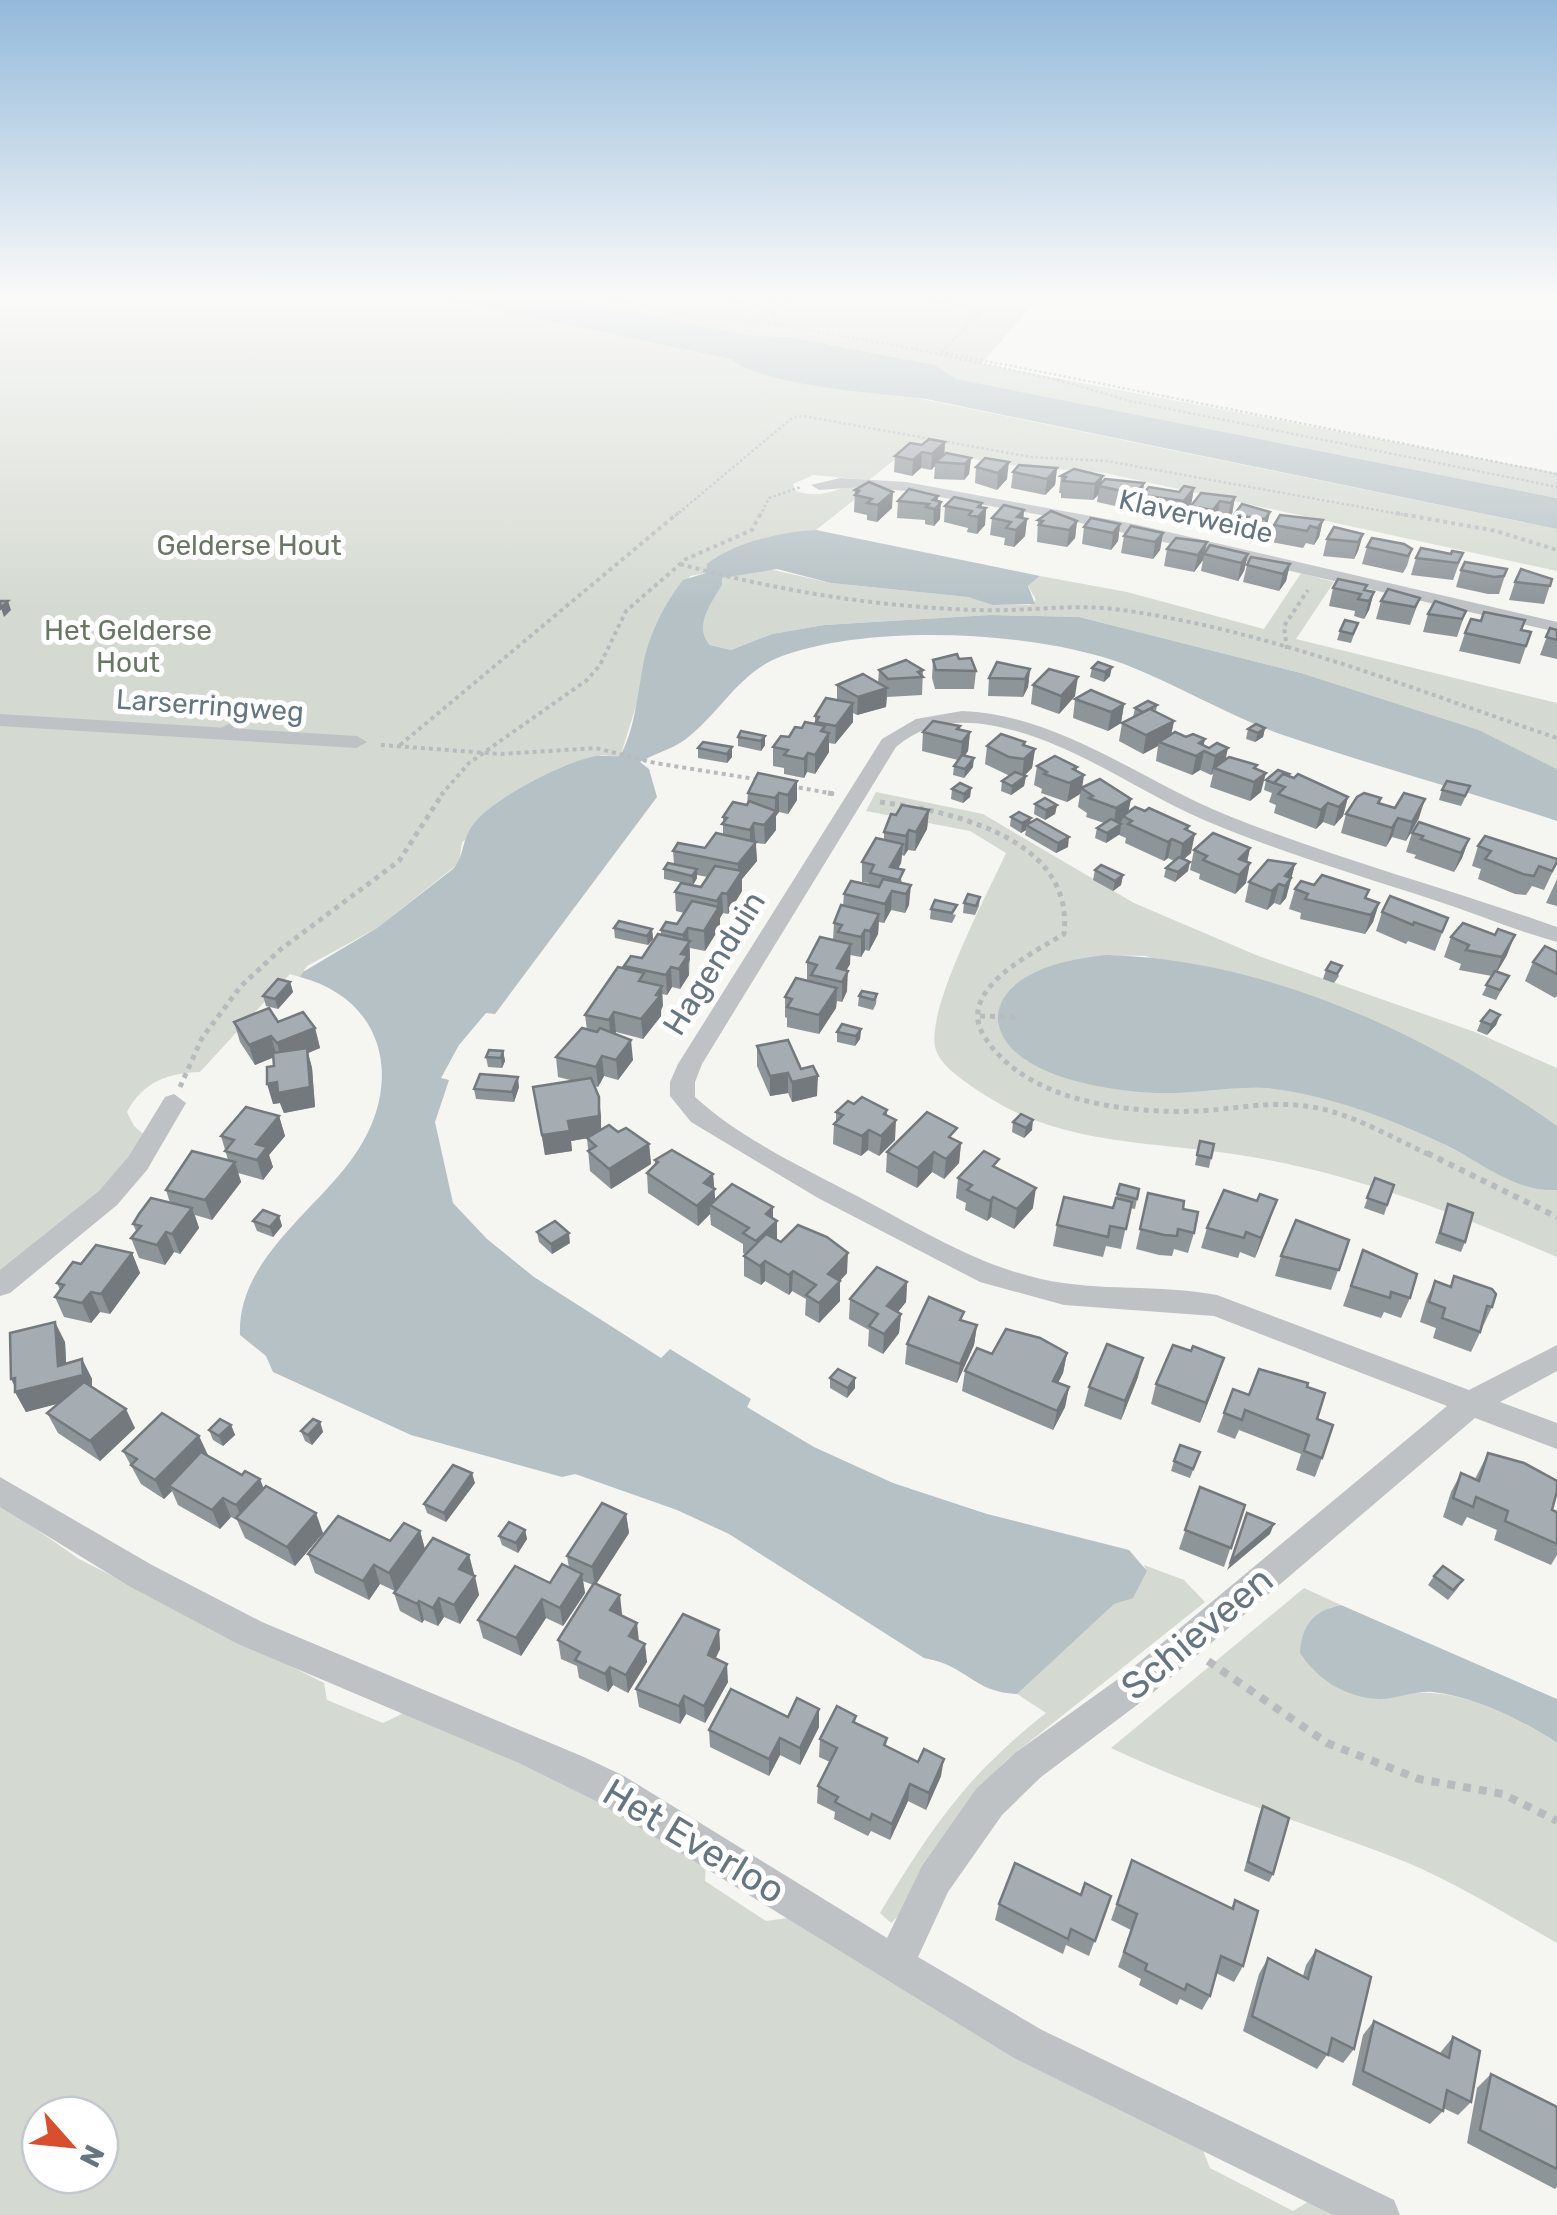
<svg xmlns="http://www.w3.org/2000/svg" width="1557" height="2215" font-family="Rubik,sans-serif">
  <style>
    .green { fill: #d4dad1; fill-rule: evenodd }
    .water { fill: #b5c1c5 }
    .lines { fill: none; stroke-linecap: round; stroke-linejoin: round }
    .path-far4 { stroke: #b8bbbd; stroke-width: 2.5; stroke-dasharray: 2.5 2.5; stroke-linecap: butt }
    .path-far3 { stroke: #b8bbbd; stroke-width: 4; stroke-dasharray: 4 4; stroke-linecap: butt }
    .path-far2 { stroke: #b8bbbd; stroke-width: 5; stroke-dasharray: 5 5; stroke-linecap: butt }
    .path-far1 { stroke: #b8bbbd; stroke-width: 6; stroke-dasharray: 6 6; stroke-linecap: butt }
    .path { stroke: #b8bbbd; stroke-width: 8; stroke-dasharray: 8 8; stroke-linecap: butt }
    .service { fill: #bec2c5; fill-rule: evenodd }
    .minor { fill: #bec2c5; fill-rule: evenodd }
    .wall { fill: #8e9599 }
    .shaded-wall { fill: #74797d }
    .building { fill: #a5adb2; stroke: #74797d; stroke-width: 2.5 }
    .labels { text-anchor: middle; stroke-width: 10; stroke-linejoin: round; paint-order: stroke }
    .far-street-label { font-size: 28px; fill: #667681; stroke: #fff }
    .far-park-label { font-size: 28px; fill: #697864; stroke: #fff }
    .street-label { font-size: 32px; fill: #667681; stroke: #fff }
    .near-street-label { font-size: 38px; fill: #667681; stroke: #fff }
  </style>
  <rect width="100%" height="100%" fill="#f5f5f1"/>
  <g class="green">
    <path d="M0,297H1040L981,364L1557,473V498L965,381L912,397L1557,529V571L1105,473L996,464L913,445L869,480L813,475L793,484L796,491C828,502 843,480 869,488L816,530L776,536L736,549L715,558L706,573L690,576L638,700L620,757L601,755L462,842L459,862L453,868L377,928L307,966L300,977L290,974L200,1072C167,1073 143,1082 127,1112L134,1126L147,1137L112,1182L0,1274Z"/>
    <path d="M769,569L831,583L968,597L992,605H1030L1036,600L1028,586L1040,576L1127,592L1264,629L1301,573L1334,582L1296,639L1557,703V769L1479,730L1301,673L1079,617L990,615L824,625L772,634L731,650L710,645C693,625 710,603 722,585V578Z"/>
    <path d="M876,792L983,814L1134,903L1256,955L1475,1032L1557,1068V1126L1495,1086L1146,956C1097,955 1054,958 1012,987L1025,1060C1120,1109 1212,1073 1309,1094C1355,1104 1404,1124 1445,1145C1482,1163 1515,1189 1557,1190V1257C1488,1227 1417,1199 1344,1178C1302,1166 1254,1156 1211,1151C1120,1140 1044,1140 967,1083C956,1075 940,1063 936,1050C923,1014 989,891 1006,853L970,831L866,811Z"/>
    <path d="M0,1504L79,1559L324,1683L327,1700L383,1723L404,1713L573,1784L706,1863L705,1881L766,1921L788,1918L1200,2143L1210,2168L1293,2211L1316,2197L1339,2215H0ZM40,2115H100V2175H40Z"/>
    <path d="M1144,1565L1184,1580L1205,1602L1008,1759L986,1781L904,1910L891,1923L880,1913C932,1827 966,1776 1046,1713L1017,1694L1146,1571Z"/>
    <path d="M1304,1588L1341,1605L1329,1608L1411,1693C1461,1689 1515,1716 1557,1743V1943C1502,1912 1447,1877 1388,1855C1295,1820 1201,1790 1111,1748Z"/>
  </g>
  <g class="water">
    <path d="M434,297H557L753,336L789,337L934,365L956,379L1557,498V529L926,399C879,393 767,387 731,359Z"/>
    <path d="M816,530L1040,576L1028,586L1035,604L992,605L968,597L831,583L777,569L722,578V585C711,603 693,626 710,645L731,650L772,634L824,625L990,615L1079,617L1301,673L1479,730L1557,769V821C1466,791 1374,766 1283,735C1229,716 1178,685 1124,664C1035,631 872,623 782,656C739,672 721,712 686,739C671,750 655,753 640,762L649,769L657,797L495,1014L486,1013L459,1045L441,1078L449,1080L435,1122L453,1203L487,1239L534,1277L661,1358L670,1349L751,1399L747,1407L814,1447L893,1483L987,1514L1129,1550L1147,1571L1133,1598L1114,1604L1017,1694C972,1692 969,1666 924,1658L729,1534L677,1510L575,1474L562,1477L411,1435L273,1372L266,1356L240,1335C237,1259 317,1211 356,1153C403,1084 387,1000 300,977L303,972L377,928L453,869C464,857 462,840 472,826C491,799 564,762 596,756C604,755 612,757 620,756C635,729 637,697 643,666C648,636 665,603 683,580L706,573L707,564C735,542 781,532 816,530Z"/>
    <path d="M1106,955C1267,959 1428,1034 1557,1126V1190C1512,1192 1478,1159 1439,1142C1405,1126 1369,1111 1332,1101C1311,1095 1288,1090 1265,1088C1230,1086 1194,1094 1159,1093C1114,1092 1012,1078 999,1026C994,1008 1006,991 1020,981C1047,963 1075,959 1106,955Z"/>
    <path d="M1341,1605L1557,1699V1743C1522,1720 1476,1697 1433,1692C1415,1690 1397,1699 1379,1699C1346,1698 1317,1679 1300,1653C1302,1625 1313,1611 1341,1605Z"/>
  </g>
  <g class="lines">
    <g class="path-far4">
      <polyline points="600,297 696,316 776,324 910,348 1058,380 1130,401 1557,487"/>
      <polyline points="722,297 772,309"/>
      <polyline points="823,297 838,297"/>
      <polyline points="919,297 974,308 979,313 940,354"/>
      <polyline points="756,320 796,297"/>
      <polyline points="776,324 772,302 777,297"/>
      <polyline points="941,352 1557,474"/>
      <polyline points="675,516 792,418 803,416 1031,457 1107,461 1410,516"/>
      <polyline points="760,516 769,498 801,487"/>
    </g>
    <g class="path-far3">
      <polyline points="1396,513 1496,531 1557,550"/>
      <path d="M680,564C778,591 877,607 978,610C1026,612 1074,603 1122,610C1272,631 1414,690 1557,738"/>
      <polyline points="1287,649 1284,626 1308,590"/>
      <polyline points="381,745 501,754 596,748 655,763 761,780"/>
      <polyline points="400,745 678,513"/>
      <polyline points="791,786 834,794"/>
      <polyline points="441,795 469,763 587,680 600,665 626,611 686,559 752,530 761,513"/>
    </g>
    <g class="path-far2">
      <polyline points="828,793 834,794"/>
      <polyline points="880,802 908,806"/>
      <path d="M919,808C986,822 1073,852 1064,934C1033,953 955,990 984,1036C1025,1102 1128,1114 1199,1111C1234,1109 1269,1101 1305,1106C1349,1111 1392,1138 1432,1156"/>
      <polyline points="980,1016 1014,1017 1014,1011"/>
      <polyline points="180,1087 202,1038 241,986 281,949 399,861 443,793"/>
    </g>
    <polyline class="path-far1" points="1427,1153 1557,1217"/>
    <polyline class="path" points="1208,1661 1327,1743 1419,1779 1503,1794 1557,1821"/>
    <polygon class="service" points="254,711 259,714 257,716 221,734 218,735 213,732"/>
    <g class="minor">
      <polygon points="840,478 906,482 1134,524 1557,622 1557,632 1063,519 906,491 862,487 819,490 811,485"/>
      <path d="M962,711C1059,715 1137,778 1224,814C1333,858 1447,888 1557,927V942C1516,931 1475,913 1434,900C1357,875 1279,852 1204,820C1133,789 1067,738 989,725C955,719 923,724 896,747L702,1064L695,1082V1097C741,1139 804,1168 859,1197C916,1227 977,1265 1041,1279C1099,1292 1159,1284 1217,1295L1469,1390L1557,1345V1371L1500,1402L1557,1423V1449L1475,1418L1149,1696L1041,1777L1002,1815L948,1892L918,1957L1042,2030L1394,2200L1400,2215H1333L1014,2058L598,1802L519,1763L238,1644L129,1586L0,1507V1477L152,1565L262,1622L584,1757L624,1776L887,1938L922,1866L976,1789L1015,1753L1125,1674L1447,1406L1214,1316L1064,1305L980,1282L818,1198L691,1122L670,1096V1082L678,1064L882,739L916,719Z"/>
      <polygon points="0,714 357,736 367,742 357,748 0,726"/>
      <polygon points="174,1094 186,1103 147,1170 117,1205 10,1293 0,1296 0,1270 99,1191 129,1156 165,1097"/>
    </g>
  </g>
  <g class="wall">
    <polygon points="945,442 944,455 971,458 969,474 964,480 934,479 935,466 931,470 921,468 912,476 894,472 895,456 922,445"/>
    <polygon points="985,458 1007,479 997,490 975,483 976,467"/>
    <polygon points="1057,468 1055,485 1045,495 1011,488 1013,472"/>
    <polygon points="1061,476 1102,483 1144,483 1143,494 1179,492 1194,488 1191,505 1181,517 1139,512 1140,502 1133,510 1097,502 1098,495 1093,500 1061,498 1061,493 1059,493"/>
    <polygon points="869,482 892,508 877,522 867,520 867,515 854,512 855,490"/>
    <polygon points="1235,497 1232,514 1227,520 1217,518 1210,527 1188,522 1191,506"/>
    <polygon points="898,501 938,501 940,519 934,526 925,524 925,520 897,518"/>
    <polygon points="945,506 986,508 985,525 977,534 967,532 968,528 944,522"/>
    <polygon points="1024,510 1023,518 1027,519 1025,536 1014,547 1004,545 1005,538 990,535 992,518"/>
    <polygon points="1270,512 1266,529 1261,536 1231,532 1234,515"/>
    <polygon points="1038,520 1077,521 1075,538 1067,547 1037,542"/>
    <polygon points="1323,520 1319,537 1314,545 1306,543 1303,548 1271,542 1274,525"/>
    <polygon points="1120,524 1118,541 1111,550 1082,544 1084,527"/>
    <polygon points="1163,533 1160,550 1153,559 1121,553 1124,536"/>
    <polygon points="1363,534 1358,551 1354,559 1323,556 1327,539"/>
    <polygon points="1367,547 1412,549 1407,566 1403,573 1362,564"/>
    <polygon points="1167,549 1205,553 1248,554 1244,571 1238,581 1201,571 1203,560 1194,572 1164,566"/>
    <polygon points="1463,553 1453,580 1411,575 1416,558"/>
    <polygon points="1290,564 1286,581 1279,591 1243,582 1247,565"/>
    <polygon points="1507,569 1499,594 1488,594 1456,587 1461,570"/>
    <polygon points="1552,579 1544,604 1509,600 1515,582"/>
    <polygon points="1333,588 1374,592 1369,610 1364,619 1354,616 1355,611 1329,606"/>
    <polygon points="1420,598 1410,625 1376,619 1381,601"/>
    <polygon points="1466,611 1457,637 1423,632 1428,614"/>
    <polygon points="1358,623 1351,643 1337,640 1340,631"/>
    <polygon points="1550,628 1557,630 1557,659 1540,655"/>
    <polygon points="1531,632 1520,664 1459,651 1465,633"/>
    <polygon points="959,659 976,671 974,689 935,689 932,678 933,660"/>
    <polygon points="1098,662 1110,676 1104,682 1090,677 1092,668"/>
    <polygon points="1030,669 1028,687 1023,697 988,696 989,678"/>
    <polygon points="879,670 923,670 922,695 887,697 886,707 857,715 853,713 853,722 835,744 829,743 829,752 815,774 807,772 804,778 784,774 784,768 773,766 773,747 802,728 815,724 815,716 837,700 837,685 878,683"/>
    <polygon points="1033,685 1075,696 1059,714 1031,704"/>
    <polygon points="1075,699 1124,704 1121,723 1108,731 1073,718"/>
    <polygon points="1157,705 1156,712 1174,721 1171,735 1203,745 1226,759 1256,769 1261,792 1250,801 1210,787 1213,774 1211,775 1200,770 1192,775 1156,761 1158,746 1143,754 1119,741 1122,723 1133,717 1135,708"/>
    <polygon points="960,726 960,730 970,732 968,751 965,756 973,767 964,778 953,775 954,766 958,760 922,751 923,732"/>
    <polygon points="1265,728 1263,737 1255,742 1246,739 1248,729"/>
    <polygon points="765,736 765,745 761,751 738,746 738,737"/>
    <polygon points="1025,742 1025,746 1035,749 1032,768 1024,776 1026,776 1024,786 1011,795 1001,791 1002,781 1010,776 985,764 987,746"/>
    <polygon points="732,747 732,757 727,763 698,758 698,748"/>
    <polygon points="1037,766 1077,767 1076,771 1082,788 1131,799 1128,812 1188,831 1191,853 1184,859 1188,871 1175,882 1164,877 1166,868 1174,861 1168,858 1164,861 1125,843 1126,838 1119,835 1120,834 1106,843 1095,838 1097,828 1104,823 1086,817 1087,813 1078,807 1080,794 1067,802 1041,793 1042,789 1034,785"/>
    <polygon points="1288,776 1348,797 1343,816 1334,826 1323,822 1316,829 1274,813 1276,805 1269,802 1272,793 1264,790 1266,780"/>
    <polygon points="797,781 797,800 788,814 779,812 776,816 776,830 765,844 756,843 757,861 742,879 742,891 728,914 723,913 720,918 720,927 705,951 690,948 689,975 680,989 672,987 667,995 662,994 661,1016 643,1039 616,1032 615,1034 633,1060 618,1080 604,1076 598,1087 594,1086 601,1117 601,1130 618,1132 649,1144 651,1164 611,1189 590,1171 587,1138 571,1141 572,1151 545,1155 533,1087 574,1081 558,1077 556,1057 587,1030 585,1015 624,969 624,966 642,958 661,934 661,930 677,924 684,913 676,911 675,892 701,887 708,877 697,875 697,878 693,885 664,879 664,869 674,864 673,851 705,848 723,834 723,817 747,805 748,793"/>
    <polygon points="971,788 970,797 963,803 951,799 952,789"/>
    <polygon points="1442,790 1466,796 1461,806 1439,800"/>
    <polygon points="1381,798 1379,804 1419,818 1406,841 1392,837 1386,847 1341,833 1346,814"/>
    <polygon points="1035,804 1057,805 1055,814 1045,820 1034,814"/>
    <polygon points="929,810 927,829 915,851 908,850 904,856 902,855 901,863 898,869 909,905 905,913 891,910 884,923 879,922 878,934 869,951 865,950 861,957 850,955 850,964 846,971 847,991 842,1002 837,1001 836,1008 819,1034 787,1027 787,1018 785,1017 785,997 807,981 807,962 833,940 834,923 843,906 844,894 869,885 869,883 862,882 862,862 884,840 884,832 896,815"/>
    <polygon points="1011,817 1030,823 1068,847 1056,853 1025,835 1026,830 1021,833 1010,826"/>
    <polygon points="1412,833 1469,839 1462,858 1454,872 1414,858 1416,855 1406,852"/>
    <polygon points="1478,846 1557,863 1544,890 1532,886 1526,895 1515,894 1478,879 1481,869 1472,866"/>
    <polygon points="1250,848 1247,862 1246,883 1235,894 1199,879 1200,874 1190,870 1194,850"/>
    <polygon points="1295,864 1286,898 1280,905 1274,903 1267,910 1245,902 1249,882"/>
    <polygon points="1095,870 1123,875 1121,885 1113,891 1093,880"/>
    <polygon points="1557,879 1557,906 1546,903"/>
    <polygon points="1295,889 1367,899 1379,903 1373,922 1365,934 1300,919 1301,913 1289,909"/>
    <polygon points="980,897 979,906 975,915 963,913 964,903"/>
    <polygon points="931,909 956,915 952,923 930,919"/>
    <polygon points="1382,912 1448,918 1435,951 1408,941 1406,944 1376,931"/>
    <polygon points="614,928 652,929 653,939 648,945 615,938"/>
    <polygon points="1451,937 1507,955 1497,972 1509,976 1496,1000 1482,995 1492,976 1459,970 1461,964 1444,957"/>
    <polygon points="1557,952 1557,996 1555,998 1525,981 1533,962"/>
    <polygon points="1331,962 1339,976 1334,983 1323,979 1326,970"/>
    <polygon points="290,982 293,992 278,1009 266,1006 263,996"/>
    <polygon points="877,994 876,1004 873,1010 858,1006 859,996"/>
    <polygon points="1500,1015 1496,1025 1487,1035 1477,1031 1481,1021"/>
    <polygon points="234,1022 278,1022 315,1028 320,1048 308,1053 312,1068 315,1107 284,1113 280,1103 273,1104 274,1057 255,1065 240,1042"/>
    <polygon points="861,1029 860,1039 855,1046 837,1042 837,1032"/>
    <polygon points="757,1046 817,1096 792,1102 788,1093 770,1096 757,1066"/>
    <polygon points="503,1051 505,1061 502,1068 488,1067 486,1057"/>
    <polygon points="519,1087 514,1102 476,1099 474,1089"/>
    <polygon points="854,1104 887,1115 895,1140 879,1156 868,1150 861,1156 833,1144 834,1124 836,1122 836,1112"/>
    <polygon points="279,1116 285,1136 269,1155 273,1167 263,1180 238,1173 241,1182 212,1220 195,1215 199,1228 180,1254 174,1252 165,1265 139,1258 131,1238 136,1231 133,1224 170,1203 166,1190 228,1160 221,1136"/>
    <polygon points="1013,1122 1032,1130 1024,1138 1012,1132"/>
    <polygon points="956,1140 961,1143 959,1163 944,1179 932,1172 917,1188 886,1172 887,1152"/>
    <polygon points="1200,1141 1211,1158 1209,1168 1195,1165"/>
    <polygon points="655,1160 713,1174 715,1200 773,1207 773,1218 777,1221 777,1240 847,1273 840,1281 840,1301 819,1323 805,1315 806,1299 792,1291 789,1295 765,1281 761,1285 744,1276 744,1256 745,1254 743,1253 743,1244 711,1225 710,1214 698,1226 648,1193 647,1173 655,1165"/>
    <polygon points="998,1168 1033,1208 1014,1229 991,1217 987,1221 965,1210 966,1203 956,1198 958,1178"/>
    <polygon points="1375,1178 1394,1185 1384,1215 1364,1208"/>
    <polygon points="1120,1184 1139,1189 1135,1209 1130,1208 1121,1249 1106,1246 1103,1257 1053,1246 1057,1225 1113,1208"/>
    <polygon points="1148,1193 1183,1209 1194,1233 1188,1253 1174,1249 1172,1256 1159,1255 1136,1249"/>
    <polygon points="1448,1204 1465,1242 1461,1252 1435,1243"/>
    <polygon points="279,1216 282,1226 273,1237 257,1231 253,1221"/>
    <polygon points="1270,1220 1255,1258 1240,1252 1238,1258 1201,1248 1207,1228"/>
    <polygon points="537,1232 570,1243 552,1254 539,1242"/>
    <polygon points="1349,1240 1331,1290 1275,1276 1281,1256"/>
    <polygon points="1363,1250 1410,1298 1401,1318 1384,1312 1381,1318 1343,1306"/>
    <polygon points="132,1253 140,1273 110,1314 100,1312 91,1323 64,1317 55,1297 60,1290 57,1283 81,1264"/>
    <polygon points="1454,1276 1492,1307 1471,1352 1433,1338 1436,1328 1420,1322 1426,1301 1435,1281 1450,1286"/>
    <polygon points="907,1282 906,1302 898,1312 901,1314 899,1333 883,1354 868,1346 869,1330 849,1319 850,1299"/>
    <polygon points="963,1321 977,1325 974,1345 957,1383 905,1364 907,1344"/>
    <polygon points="65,1342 66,1364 82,1359 92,1379 92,1387 135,1428 100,1461 58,1433 47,1413 59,1403 26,1412 15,1392 15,1387 11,1379"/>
    <polygon points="1067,1353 1063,1373 1058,1383 1069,1387 1065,1407 1053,1430 962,1391 965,1371 992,1354"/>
    <polygon points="1138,1377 1121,1420 1084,1406 1089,1387"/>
    <polygon points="1218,1377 1200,1423 1151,1404 1156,1384"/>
    <polygon points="830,1378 855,1388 847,1398 830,1388"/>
    <polygon points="1307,1387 1317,1419 1322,1458 1315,1477 1296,1470 1301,1454 1239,1430 1235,1439 1217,1432 1224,1413 1249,1395"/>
    <polygon points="320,1422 323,1432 312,1445 305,1441 301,1431"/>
    <polygon points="231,1425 235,1435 223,1446 213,1440 209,1430"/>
    <polygon points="199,1436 207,1456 264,1488 323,1533 295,1566 245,1538 237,1520 231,1517 220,1529 178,1505 172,1491 164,1499 141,1484 123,1451"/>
    <polygon points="1200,1452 1190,1478 1171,1471 1174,1461"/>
    <polygon points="1488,1453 1552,1510 1557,1512 1557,1555 1551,1565 1494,1540 1497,1530 1467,1517 1462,1526 1443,1517 1451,1492 1461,1473 1475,1479"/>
    <polygon points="475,1483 446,1522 427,1513 424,1504"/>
    <polygon points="1200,1487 1245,1505 1224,1567 1179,1549"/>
    <polygon points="626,1514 629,1533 596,1584 622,1614 621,1616 639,1641 647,1662 628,1693 613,1685 608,1692 579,1678 577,1666 561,1659 558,1640 593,1585 583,1581 585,1593 563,1626 546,1618 521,1656 483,1638 478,1620 550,1583 569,1568 567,1556"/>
    <polygon points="525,1530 527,1539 518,1553 502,1545 499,1536"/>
    <polygon points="420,1531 425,1549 469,1555 479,1595 460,1624 444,1617 438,1626 424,1620 422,1623 400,1611 394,1593 395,1591 380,1584 369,1600 315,1573 308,1554 390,1541"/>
    <polygon points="1434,1576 1463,1580 1457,1589 1448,1600 1428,1585"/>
    <polygon points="719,1630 720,1649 715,1658 728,1682 705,1723 686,1714 680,1724 639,1707 636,1689"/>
    <polygon points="856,1716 855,1723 887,1738 886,1746 941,1776 926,1810 908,1801 890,1840 871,1831 868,1836 834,1819 835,1812 817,1803 818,1786 830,1762 819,1757 820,1739"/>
    <polygon points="788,1717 819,1727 800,1765 780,1755 769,1776 710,1747 709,1730"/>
    <polygon points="1263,1806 1273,1874 1269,1882 1244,1871 1259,1815"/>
    <polygon points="1132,1860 1231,1908 1235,1900 1243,1966 1234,1982 1216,1973 1210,1996 1202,2010 1180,1999 1177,2005 1139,1985 1141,1979 1118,1967 1131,1930 1111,1920"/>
    <polygon points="1081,1895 1111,1896 1089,1956 1066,1945 1063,1954 995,1920 999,1904"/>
    <polygon points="1316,1950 1354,2049 1343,2063 1327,2055 1317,2069 1243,2031 1259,1974 1268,1958 1303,1976 1306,1965"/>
    <polygon points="1374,2021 1440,2053 1453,2037 1471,2102 1458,2115 1443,2108 1443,2111 1430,2124 1352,2085 1363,2035"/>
    <polygon points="1491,2074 1557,2107 1557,2187 1555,2189 1467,2143 1477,2088"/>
  </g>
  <g class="shaded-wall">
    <polygon points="945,442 944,458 935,462 935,466 931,470 932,454"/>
    <polygon points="922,452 921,468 912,476 913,460"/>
    <polygon points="971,458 969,474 964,480 965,464"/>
    <polygon points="1009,462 1007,479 997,490 998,473"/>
    <polygon points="1057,468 1055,485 1045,495 1047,479"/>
    <polygon points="1103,476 1098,495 1093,500 1095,484"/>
    <polygon points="1144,483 1140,502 1133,510 1136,494"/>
    <polygon points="1194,488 1191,505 1181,517 1184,501"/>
    <polygon points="893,492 892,508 877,522 878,505"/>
    <polygon points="938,496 937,506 941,502 940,519 934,526 933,500"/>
    <polygon points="1235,497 1232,514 1227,520 1231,503"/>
    <polygon points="1220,501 1217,518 1210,527 1213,510"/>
    <polygon points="982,503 981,514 986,508 985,525 977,534 978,507"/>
    <polygon points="1024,510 1023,523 1027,519 1025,536 1014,547 1017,517"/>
    <polygon points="1270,512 1266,529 1261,536 1265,519"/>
    <polygon points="1323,520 1319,537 1314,545 1318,528"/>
    <polygon points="1077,521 1075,538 1067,547 1069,530"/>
    <polygon points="1120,524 1118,541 1111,550 1113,533"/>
    <polygon points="1163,533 1160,550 1153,559 1155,542"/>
    <polygon points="1363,534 1358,551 1354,559 1358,542"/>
    <polygon points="1207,542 1203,560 1194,572 1198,555"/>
    <polygon points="1248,554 1244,571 1238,581 1241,563"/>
    <polygon points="1290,564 1286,581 1279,591 1283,574"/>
    <polygon points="1374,592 1369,610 1364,619 1369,601"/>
    <polygon points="8,601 11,610 4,617 1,608"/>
    <polygon points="1112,667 1110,676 1104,682 1105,672"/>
    <polygon points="1030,669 1028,687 1023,697 1025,679"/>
    <polygon points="1078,677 1075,696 1059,714 1061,696"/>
    <polygon points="887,688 886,707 857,715 858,697"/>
    <polygon points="853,703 853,722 835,744 836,726"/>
    <polygon points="1124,704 1121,723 1108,731 1111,712"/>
    <polygon points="1174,721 1170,740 1159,742 1158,746 1143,754 1146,735"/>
    <polygon points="825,726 824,740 829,733 829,752 815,774 815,755 821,731"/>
    <polygon points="1265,728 1263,737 1255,742 1258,733"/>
    <polygon points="970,732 968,751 960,761 962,742"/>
    <polygon points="765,736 765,745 761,751 761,741"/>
    <polygon points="1205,739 1202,753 1204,751 1200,770 1192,775 1199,743"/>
    <polygon points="732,747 732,757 727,763 727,754"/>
    <polygon points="1228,748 1224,767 1214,768 1211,775 1215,756"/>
    <polygon points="1035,749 1032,768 1022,778 1024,759"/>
    <polygon points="808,753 807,772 804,778 804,759"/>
    <polygon points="974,758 973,767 964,778 965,769"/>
    <polygon points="1077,767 1075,780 1084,775 1082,789 1080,794 1067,802 1073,769"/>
    <polygon points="1266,773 1261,792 1250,801 1254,782"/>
    <polygon points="1026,776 1024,786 1011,795 1012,786"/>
    <polygon points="797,781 797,800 788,814 788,795"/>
    <polygon points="971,788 970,797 963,803 964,794"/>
    <polygon points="779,793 779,812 776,816 776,830 765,844 764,825 775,812 775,798"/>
    <polygon points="1348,797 1343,816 1334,826 1339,807"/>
    <polygon points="1131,799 1127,818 1123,816 1122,821 1113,827 1116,808"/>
    <polygon points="1425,799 1419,818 1406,841 1412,822"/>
    <polygon points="1328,803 1323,822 1316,829 1321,810"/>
    <polygon points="1057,805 1055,814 1045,820 1046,810"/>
    <polygon points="929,810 927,829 915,851 916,832"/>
    <polygon points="1031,818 1029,827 1026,825 1026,830 1021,833 1022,823"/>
    <polygon points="1398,818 1392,837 1386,847 1392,828"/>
    <polygon points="754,823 757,861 742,879 742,891 728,914 727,894 738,877 738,864 750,849 750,830"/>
    <polygon points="1121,824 1120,834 1106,843 1107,833"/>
    <polygon points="1189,826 1186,841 1195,834 1191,853 1179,863 1185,829"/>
    <polygon points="909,830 908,850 904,856 906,836"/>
    <polygon points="1069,837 1068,847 1056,853 1058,843"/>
    <polygon points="1172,839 1168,858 1164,861 1168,842"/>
    <polygon points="1469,839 1462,858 1454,872 1461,853"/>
    <polygon points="903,844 901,863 893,878 890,867"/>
    <polygon points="1250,848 1246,867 1239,859"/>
    <polygon points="1190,862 1188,871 1175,882 1178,872"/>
    <polygon points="1250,863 1246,883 1235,894 1239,875"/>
    <polygon points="1295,864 1286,898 1280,905 1285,886 1285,876"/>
    <polygon points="697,869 697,878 693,885 692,876"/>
    <polygon points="1123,875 1121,885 1113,891 1115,881"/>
    <polygon points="1279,884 1274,903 1267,910 1272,891"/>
    <polygon points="911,885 909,905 905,913 906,894"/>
    <polygon points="892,891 891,910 884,923 885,904"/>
    <polygon points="722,893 723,913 720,918 720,927 705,951 704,931 718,910 717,901"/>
    <polygon points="1379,903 1373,922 1365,934 1371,915"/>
    <polygon points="879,914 878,934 869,951 870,931"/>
    <polygon points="688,928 690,960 688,964 689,975 680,989 679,969 681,954 684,949 683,935"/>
    <polygon points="652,929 653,939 648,945 647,936"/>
    <polygon points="865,930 865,950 861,957 861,937"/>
    <polygon points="1515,935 1507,955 1494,977 1502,957"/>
    <polygon points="851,944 850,964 840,981 837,968"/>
    <polygon points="671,967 672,987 667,995 666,975"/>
    <polygon points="848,971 847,991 842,1002 842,982"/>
    <polygon points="290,982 293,992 278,1009 275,999"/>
    <polygon points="662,986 663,1006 661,1010 661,1016 643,1039 641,1019"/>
    <polygon points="837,988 836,1008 819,1034 819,1015"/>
    <polygon points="614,1012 616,1032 611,1040 609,1020"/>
    <polygon points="1500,1015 1496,1025 1487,1035 1491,1025"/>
    <polygon points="315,1028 320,1048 308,1053 312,1068 315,1107 284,1113 280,1103 273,1104 267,1084 282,1063 277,1043"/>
    <polygon points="861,1029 860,1039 855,1046 856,1036"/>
    <polygon points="271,1036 277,1056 255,1065 249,1045"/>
    <polygon points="631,1040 633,1060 618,1080 616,1060"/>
    <polygon points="503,1051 505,1061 502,1068 501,1058"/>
    <polygon points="602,1056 604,1076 598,1087 596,1067"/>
    <polygon points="788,1073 788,1093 770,1096 770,1076"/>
    <polygon points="818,1076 817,1096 792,1102 792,1082"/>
    <polygon points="518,1077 519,1087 514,1102 512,1092"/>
    <polygon points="599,1097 601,1117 601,1136 571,1141 572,1151 545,1155 542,1135 568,1121"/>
    <polygon points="887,1110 886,1130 896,1120 895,1140 879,1156 884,1114"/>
    <polygon points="279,1116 285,1136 269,1155 273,1167 263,1180 257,1160 256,1144"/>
    <polygon points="1033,1120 1032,1130 1024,1138 1026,1128"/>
    <polygon points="869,1130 868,1150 861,1156 862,1136"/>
    <polygon points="961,1143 959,1163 944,1179 946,1159"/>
    <polygon points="649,1144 651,1164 611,1189 609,1169"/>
    <polygon points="934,1152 932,1172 917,1188 918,1168"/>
    <polygon points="235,1162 241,1182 212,1220 205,1200"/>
    <polygon points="713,1174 716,1209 710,1205 710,1214 698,1226 697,1206 704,1183"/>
    <polygon points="1036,1188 1033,1208 1014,1229 1017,1209"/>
    <polygon points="993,1197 991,1217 987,1221 990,1201"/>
    <polygon points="1277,1200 1270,1220 1255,1258 1261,1238"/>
    <polygon points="773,1207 773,1225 777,1221 777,1241 756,1261 756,1241 766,1214"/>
    <polygon points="192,1208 199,1228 180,1254 172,1234"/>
    <polygon points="279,1216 282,1226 273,1237 270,1227"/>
    <polygon points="166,1232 174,1252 165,1265 157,1245"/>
    <polygon points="569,1233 570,1243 552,1254 551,1244"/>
    <polygon points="132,1253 140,1273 110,1314 101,1294"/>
    <polygon points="848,1253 847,1273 827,1294 828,1274"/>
    <polygon points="765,1261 765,1281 761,1285 760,1266"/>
    <polygon points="793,1271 792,1291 789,1295 789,1275"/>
    <polygon points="840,1281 840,1301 819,1323 819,1303"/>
    <polygon points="907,1282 906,1302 886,1326 887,1306"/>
    <polygon points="91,1292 100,1312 91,1323 82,1303"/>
    <polygon points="901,1314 899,1333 883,1354 884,1334"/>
    <polygon points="55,1322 65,1342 67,1379 82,1359 92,1379 92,1395 26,1412 15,1392 18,1391 11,1379 58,1366"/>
    <polygon points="977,1325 974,1345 957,1383 960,1364"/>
    <polygon points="1067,1353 1063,1373 1049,1400 1053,1381"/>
    <polygon points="1143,1358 1138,1377 1121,1420 1125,1401"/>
    <polygon points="1224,1358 1218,1377 1200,1423 1206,1403"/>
    <polygon points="855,1378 855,1388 847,1398 848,1388"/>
    <polygon points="1069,1387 1065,1407 1053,1430 1057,1411"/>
    <polygon points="126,1409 135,1428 100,1461 90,1441"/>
    <polygon points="320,1422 323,1432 312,1445 308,1435"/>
    <polygon points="231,1425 235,1435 223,1446 219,1436"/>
    <polygon points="199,1436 208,1455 174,1489 169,1486 172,1491 164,1499 155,1480"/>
    <polygon points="472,1473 475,1483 446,1522 444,1513"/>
    <polygon points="260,1479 268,1499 244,1524 236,1505"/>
    <polygon points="223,1498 231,1517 220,1529 212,1510"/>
    <polygon points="316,1513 323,1533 295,1566 287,1547"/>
    <polygon points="626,1514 629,1533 595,1586 592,1567"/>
    <polygon points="1274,1524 1270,1534 1227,1570 1231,1561"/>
    <polygon points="525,1530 527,1539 518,1553 516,1543"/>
    <polygon points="420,1531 425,1550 395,1591 389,1573"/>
    <polygon points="469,1555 474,1574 464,1588 459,1569"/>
    <polygon points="374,1565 380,1584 369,1600 363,1581"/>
    <polygon points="582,1574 585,1593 563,1626 560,1608"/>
    <polygon points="475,1576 479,1595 460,1624 454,1605"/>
    <polygon points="620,1595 622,1614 613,1629 610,1610"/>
    <polygon points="439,1598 444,1617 438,1626 433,1608"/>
    <polygon points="542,1599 546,1618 521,1656 516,1638"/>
    <polygon points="419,1601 424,1620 422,1623 417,1604"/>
    <polygon points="637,1623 639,1641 629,1636"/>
    <polygon points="719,1630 720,1649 709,1673 708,1655"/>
    <polygon points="645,1644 647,1662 628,1693 626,1675"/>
    <polygon points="727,1664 728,1682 705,1723 704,1706"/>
    <polygon points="610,1667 613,1685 608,1692 605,1674"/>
    <polygon points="684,1696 686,1714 680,1724 679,1706"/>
    <polygon points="819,1709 819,1727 800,1765 800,1748"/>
    <polygon points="780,1738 780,1755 769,1776 769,1759"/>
    <polygon points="944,1759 941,1776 926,1810 929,1793"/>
    <polygon points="910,1784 908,1801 890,1840 892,1824"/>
  </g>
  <g class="building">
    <polygon points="929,439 945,442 932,454 922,452 913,460 895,456 910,443 922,445"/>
    <polygon points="946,453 971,458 965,464 935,462"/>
    <polygon points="985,458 1009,462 998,473 976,467"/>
    <polygon points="1019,465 1057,468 1047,479 1013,472"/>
    <polygon points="1074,469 1103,476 1095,484 1063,481 1066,477 1061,476"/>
    <polygon points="1105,479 1144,483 1136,494 1099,486"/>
    <polygon points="869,482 893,492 878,505 867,503 872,499 855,495 859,491 855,490"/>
    <polygon points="1184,486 1194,488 1184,501 1142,495 1149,487 1179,492"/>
    <polygon points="909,489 938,496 933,500 941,502 935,509 926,507 929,504 898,501"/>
    <polygon points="1201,493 1235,497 1231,503 1220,501 1213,510 1191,506"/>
    <polygon points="954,497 982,503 978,507 986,508 978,517 969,515 972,511 945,506"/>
    <polygon points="1242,504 1270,512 1265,519 1234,515"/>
    <polygon points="1004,505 1024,510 1017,517 1027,519 1016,530 1006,528 1011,522 992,518"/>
    <polygon points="1051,511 1077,521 1069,530 1039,525 1043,521 1038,520"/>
    <polygon points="1280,515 1323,520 1318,528 1310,526 1307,531 1274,525"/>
    <polygon points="1091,518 1120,524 1113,533 1084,527"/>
    <polygon points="1131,526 1163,533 1155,542 1124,536"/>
    <polygon points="1334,527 1363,534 1358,542 1327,539"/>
    <polygon points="1176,538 1207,542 1198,555 1167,549"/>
    <polygon points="1372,538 1404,544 1412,549 1408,556 1367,547"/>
    <polygon points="1210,545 1248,554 1241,563 1204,554"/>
    <polygon points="1421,548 1451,554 1452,551 1463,553 1458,563 1416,558"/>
    <polygon points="1251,557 1290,564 1283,574 1247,565"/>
    <polygon points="1465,562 1507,569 1504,576 1494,577 1461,570"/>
    <polygon points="1521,569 1552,579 1550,586 1515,582"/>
    <polygon points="1338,579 1367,585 1364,590 1374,592 1369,601 1358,599 1361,594 1333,588"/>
    <polygon points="1388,589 1420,598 1415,607 1381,601"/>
    <polygon points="0,601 8,601 1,608"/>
    <polygon points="1435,601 1466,611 1462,619 1428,614"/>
    <polygon points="1484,612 1525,620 1521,630 1531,632 1526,646 1465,633 1471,619 1481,621"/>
    <polygon points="1345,620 1358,623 1353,634 1340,631"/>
    <polygon points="1550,628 1557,630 1557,640 1546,637"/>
    <polygon points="957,654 959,659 971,658 976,671 936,670 933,660"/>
    <polygon points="906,660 923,670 918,672 923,677 888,679 879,670"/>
    <polygon points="997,662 1030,669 1025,679 989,678"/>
    <polygon points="1098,662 1112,667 1105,672 1092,668"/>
    <polygon points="1049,669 1078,677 1061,696 1033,685"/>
    <polygon points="863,674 887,688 858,697 837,685"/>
    <polygon points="1091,690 1124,704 1111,712 1075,699"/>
    <polygon points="826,698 853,703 836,726 816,722 819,717 815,716"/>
    <polygon points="1148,701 1157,705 1143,712 1135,708"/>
    <polygon points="1150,709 1174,721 1146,735 1122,723"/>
    <polygon points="933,721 960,726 957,729 970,732 962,742 923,732"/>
    <polygon points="805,722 825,726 821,731 829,733 815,755 808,753 804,759 784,755 788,750 773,747 781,736 789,737 795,727 802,728"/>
    <polygon points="1256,724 1265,728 1258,733 1248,729"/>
    <polygon points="741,731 765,736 761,741 738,737"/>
    <polygon points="1175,732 1186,737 1193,734 1205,739 1199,743 1209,748 1217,743 1228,748 1215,756 1204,751 1196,756 1159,742"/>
    <polygon points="1001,734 1025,742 1023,745 1035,749 1024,759 1009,757 987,746"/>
    <polygon points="703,742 732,747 727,754 698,748"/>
    <polygon points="962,755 974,758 965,769 954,766"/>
    <polygon points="1055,756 1077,767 1073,769 1084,775 1069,783 1044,774 1047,772 1037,766"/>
    <polygon points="1229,757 1257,765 1254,768 1266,773 1254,782 1214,768"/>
    <polygon points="1278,770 1289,774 1287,775 1283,774 1274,783 1266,780"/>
    <polygon points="1015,772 1026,776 1012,786 1002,781"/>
    <polygon points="758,773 797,781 788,795 779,793 775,798 748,793"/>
    <polygon points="1283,774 1294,778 1298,774 1348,797 1339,807 1328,803 1321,810 1278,794 1285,787 1274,783"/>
    <polygon points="1100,779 1131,799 1116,808 1089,798 1093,796 1081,788"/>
    <polygon points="1447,781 1470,786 1465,796 1442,790"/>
    <polygon points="960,783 971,788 964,794 952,789"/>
    <polygon points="1364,793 1381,798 1378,803 1395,808 1404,793 1425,799 1412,822 1398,818 1392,828 1346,814 1357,797"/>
    <polygon points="1045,798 1057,805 1046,810 1035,804"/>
    <polygon points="749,801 776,811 764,825 754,823 750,830 722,824 727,818 723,817 733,802 747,805"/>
    <polygon points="902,805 929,810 916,832 909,830 906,836 884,832 891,814 896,815"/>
    <polygon points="1135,807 1145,811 1149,808 1189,826 1185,829 1195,834 1183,844 1172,839 1168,842 1128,824 1132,821 1123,816"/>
    <polygon points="1019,812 1031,818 1022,823 1011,817"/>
    <polygon points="1037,819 1069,837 1058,843 1026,825"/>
    <polygon points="1111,819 1121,824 1107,833 1097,828"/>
    <polygon points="1419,822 1469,839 1461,853 1421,839 1423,836 1412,833"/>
    <polygon points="716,833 756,842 738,864 673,851 678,843 705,848"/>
    <polygon points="1213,833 1250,848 1239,859 1250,863 1239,875 1203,860 1207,856 1194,850"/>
    <polygon points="1485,836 1557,859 1557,862 1552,871 1539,866 1534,876 1523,874 1485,859 1491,851 1478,846"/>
    <polygon points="876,838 903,844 890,867 904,870 899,880 870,873 874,865 862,862"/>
    <polygon points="1179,857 1190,862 1178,872 1166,868"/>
    <polygon points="1268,860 1295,864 1285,876 1291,878 1285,886 1279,884 1272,891 1249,882"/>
    <polygon points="668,863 697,869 692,876 664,869"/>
    <polygon points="1101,865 1123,875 1115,881 1095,870"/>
    <polygon points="715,866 742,871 727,894 722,893 717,901 675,892 681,883 701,887"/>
    <polygon points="1322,875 1369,890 1365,898 1379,903 1371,915 1305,899 1308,894 1295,889 1301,881 1314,885"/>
    <polygon points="883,879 911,885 906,894 892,891 885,904 844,894 851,881 879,887"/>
    <polygon points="968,894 980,897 976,906 964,903"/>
    <polygon points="1390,896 1448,918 1442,932 1414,922 1413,925 1382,912"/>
    <polygon points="935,900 957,905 952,913 931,909"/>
    <polygon points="692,901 719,907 704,931 688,928 683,935 661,930 666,922 677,924"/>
    <polygon points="841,905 879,914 870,931 865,930 861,937 838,932 842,925 834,923"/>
    <polygon points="619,921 652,929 647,936 614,928"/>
    <polygon points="1463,923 1495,935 1498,929 1515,935 1502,957 1466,950 1469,945 1451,937"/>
    <polygon points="658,934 690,941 681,954 688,955 679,969 671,967 666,975 624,966 631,956 642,958"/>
    <polygon points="820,937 851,944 837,968 848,971 842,982 811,975 817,965 807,962"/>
    <polygon points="1545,946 1557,952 1557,974 1533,962"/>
    <polygon points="1331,962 1342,966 1337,974 1326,970"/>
    <polygon points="618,967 644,973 639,981 662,986 656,995 660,996 641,1019 614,1012 609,1020 585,1015"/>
    <polygon points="1495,971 1509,976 1500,990 1486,985"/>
    <polygon points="796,978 837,988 819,1015 787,1007 792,999 785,997"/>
    <polygon points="278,979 290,982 275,999 263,996"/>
    <polygon points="862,991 877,994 874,1000 859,996"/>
    <polygon points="269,1008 278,1022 303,1012 315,1028 277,1043 271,1036 249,1045 234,1022"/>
    <polygon points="1490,1010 1500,1015 1491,1025 1481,1021"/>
    <polygon points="842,1024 861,1029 856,1036 837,1032"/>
    <polygon points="582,1028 597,1032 600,1028 631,1040 616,1060 602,1056 596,1067 556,1057"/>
    <polygon points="788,1040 801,1069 813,1066 818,1076 792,1082 788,1073 770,1076 757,1046"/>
    <polygon points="307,1048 310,1087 278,1093 277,1082 267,1084 267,1067 274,1066 273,1053"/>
    <polygon points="489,1050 503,1051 501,1058 486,1057"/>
    <polygon points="480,1074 518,1077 512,1092 474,1089"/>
    <polygon points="591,1078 599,1097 599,1116 568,1121 570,1131 542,1135 533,1087"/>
    <polygon points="862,1097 887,1110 884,1114 896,1120 881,1136 869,1130 862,1136 834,1124 843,1115 836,1112 848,1101 854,1104"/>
    <polygon points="246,1107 279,1116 256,1144 267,1147 257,1160 225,1151 234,1140 221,1136"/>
    <polygon points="927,1112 957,1128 949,1137 961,1143 946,1159 934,1152 918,1168 887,1152"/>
    <polygon points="1021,1114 1033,1120 1026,1128 1013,1122"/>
    <polygon points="609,1125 618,1132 626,1128 649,1144 609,1169 588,1151 596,1146 587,1138"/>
    <polygon points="1200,1141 1214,1144 1211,1158 1197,1155"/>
    <polygon points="672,1150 713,1174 704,1183 715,1189 697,1206 647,1173 658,1162 655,1160"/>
    <polygon points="192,1151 235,1162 205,1200 166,1190"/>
    <polygon points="984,1151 999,1159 993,1166 1036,1188 1017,1209 993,1197 990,1201 967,1190 972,1185 958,1178"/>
    <polygon points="1375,1178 1394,1185 1387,1205 1367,1198"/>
    <polygon points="732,1184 773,1207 766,1214 777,1221 756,1241 743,1233 749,1228 710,1205"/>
    <polygon points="1120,1184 1139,1189 1137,1199 1117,1194"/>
    <polygon points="1224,1190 1257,1201 1260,1194 1277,1200 1261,1238 1246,1232 1244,1238 1207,1228"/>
    <polygon points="1148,1193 1184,1201 1183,1209 1198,1212 1194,1233 1178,1229 1177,1236 1164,1235 1140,1229"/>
    <polygon points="1064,1197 1113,1208 1116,1198 1132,1202 1126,1229 1110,1226 1108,1237 1057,1225"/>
    <polygon points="151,1198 192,1208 172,1234 166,1232 157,1245 131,1238 141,1226 133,1224 139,1214"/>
    <polygon points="1448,1204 1473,1213 1465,1242 1440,1233"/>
    <polygon points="263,1210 279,1216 270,1227 253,1221"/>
    <polygon points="1296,1220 1349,1240 1339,1270 1281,1256"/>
    <polygon points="555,1221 569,1233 551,1244 537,1232"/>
    <polygon points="798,1225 827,1237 848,1253 828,1274 840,1281 819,1303 806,1295 816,1285 793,1271 789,1275 765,1261 760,1266 744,1256 766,1234 781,1242"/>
    <polygon points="96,1245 132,1253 101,1294 91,1292 82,1303 55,1297 64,1285 57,1283 73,1262 81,1264"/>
    <polygon points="1363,1250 1417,1274 1410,1298 1391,1292 1390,1298 1351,1286"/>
    <polygon points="877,1267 907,1282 887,1306 901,1314 884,1334 869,1326 878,1314 850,1299"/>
    <polygon points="1454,1276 1492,1289 1496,1294 1492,1307 1487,1306 1480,1332 1442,1318 1445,1308 1429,1302 1435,1281 1451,1287"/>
    <polygon points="929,1297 964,1312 960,1320 977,1325 960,1364 907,1344"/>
    <polygon points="55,1322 58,1366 82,1359 83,1375 15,1392 15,1378 11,1379 10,1333"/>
    <polygon points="1006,1329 1040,1338 1067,1353 1053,1381 1069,1387 1057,1411 965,1371 977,1348 992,1354"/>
    <polygon points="1107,1344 1143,1358 1125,1401 1089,1387"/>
    <polygon points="1173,1345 1191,1351 1193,1346 1224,1358 1206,1403 1156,1384"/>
    <polygon points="838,1369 855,1378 848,1388 830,1378"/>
    <polygon points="1259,1369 1308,1383 1307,1387 1325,1393 1317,1419 1333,1425 1322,1458 1304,1451 1309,1435 1245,1410 1242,1420 1224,1413 1233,1389 1249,1395"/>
    <polygon points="84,1382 126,1409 90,1441 47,1413"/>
    <polygon points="162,1413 199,1436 155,1480 131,1465 137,1459 123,1451"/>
    <polygon points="220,1419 231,1425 219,1436 209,1430"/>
    <polygon points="313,1419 320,1422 308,1435 301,1431"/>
    <polygon points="1180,1445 1200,1452 1193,1469 1174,1461"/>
    <polygon points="201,1452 242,1475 245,1471 260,1479 236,1505 223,1498 212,1510 169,1486"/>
    <polygon points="1488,1453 1524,1463 1557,1481 1557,1491 1552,1510 1557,1512 1557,1544 1505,1521 1508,1511 1476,1497 1473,1507 1453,1498 1461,1473 1479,1481"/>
    <polygon points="453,1465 472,1473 444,1513 424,1504"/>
    <polygon points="266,1486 316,1513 287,1547 236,1518"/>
    <polygon points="1200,1487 1245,1505 1231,1548 1185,1530"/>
    <polygon points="602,1503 626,1514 592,1567 567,1556"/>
    <polygon points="1247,1513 1274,1524 1231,1561"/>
    <polygon points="338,1516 390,1541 404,1523 420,1531 389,1573 374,1565 363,1581 308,1554"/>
    <polygon points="509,1522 525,1530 516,1543 499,1536"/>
    <polygon points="433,1538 469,1555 459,1569 475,1576 454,1605 439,1598 433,1608 419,1601 417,1604 394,1593"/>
    <polygon points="562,1564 582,1574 560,1608 542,1599 516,1638 478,1620 515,1566 550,1583"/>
    <polygon points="1443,1566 1463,1580 1453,1590 1434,1576"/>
    <polygon points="594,1583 620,1595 610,1610 637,1623 629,1636 645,1644 626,1675 610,1667 605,1674 575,1660 580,1652 558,1640"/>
    <polygon points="683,1614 719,1630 708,1655 727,1664 704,1706 684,1696 679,1706 636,1689"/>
    <polygon points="731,1689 788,1717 797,1698 819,1709 800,1748 780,1738 769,1759 709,1730"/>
    <polygon points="837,1706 856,1716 853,1722 887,1738 884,1745 918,1762 924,1749 944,1759 929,1793 910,1784 892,1824 872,1814 870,1820 852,1811 835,1802 838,1797 818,1786 837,1748 820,1739"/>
    <polygon points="1263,1806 1289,1818 1273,1874 1248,1862"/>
    <polygon points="1132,1860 1233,1909 1235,1900 1258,1911 1243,1966 1221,1956 1210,1996 1187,1984 1185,1990 1145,1970 1147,1964 1124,1952 1137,1914 1117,1904"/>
    <polygon points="1015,1863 1081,1895 1085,1883 1111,1896 1095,1941 1071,1929 1068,1939 999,1904"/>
    <polygon points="1316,1950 1371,1977 1354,2049 1332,2038 1328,2055 1252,2016 1268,1958 1308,1979"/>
    <polygon points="1374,2021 1449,2058 1453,2037 1480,2051 1471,2102 1447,2090 1443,2111 1363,2071"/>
    <polygon points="1491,2074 1557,2107 1557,2169 1480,2130"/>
  </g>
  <linearGradient id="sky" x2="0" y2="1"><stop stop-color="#93b9da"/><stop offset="0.49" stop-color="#fafaf9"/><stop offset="1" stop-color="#fafaf9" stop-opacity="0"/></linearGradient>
  <rect width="1557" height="607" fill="url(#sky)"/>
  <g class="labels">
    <g class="far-street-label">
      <text transform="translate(1196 516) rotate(13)" y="10">Klaverweide</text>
      <text transform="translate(210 705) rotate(4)" y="10">Larserringweg</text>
    </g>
    <g class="far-park-label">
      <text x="249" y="555">Gelderse Hout</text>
      <text x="128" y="640">Het Gelderse<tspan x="128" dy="32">Hout</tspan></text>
    </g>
    <g class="street-label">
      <text transform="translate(714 963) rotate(-58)" y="11">Hagenduin</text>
    </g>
    <g class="near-street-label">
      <text transform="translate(1197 1633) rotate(-40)" y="13">Schieveen</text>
      <text transform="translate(694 1841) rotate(31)" y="13">Het Everloo</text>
    </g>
  </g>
  <g transform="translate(70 2145) rotate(117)"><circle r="48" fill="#ffffff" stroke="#c2c8cd" stroke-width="2.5"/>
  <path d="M0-8L18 38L0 25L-18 38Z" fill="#d94f2e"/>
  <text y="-15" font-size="28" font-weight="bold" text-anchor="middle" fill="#667681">N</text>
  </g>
</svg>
